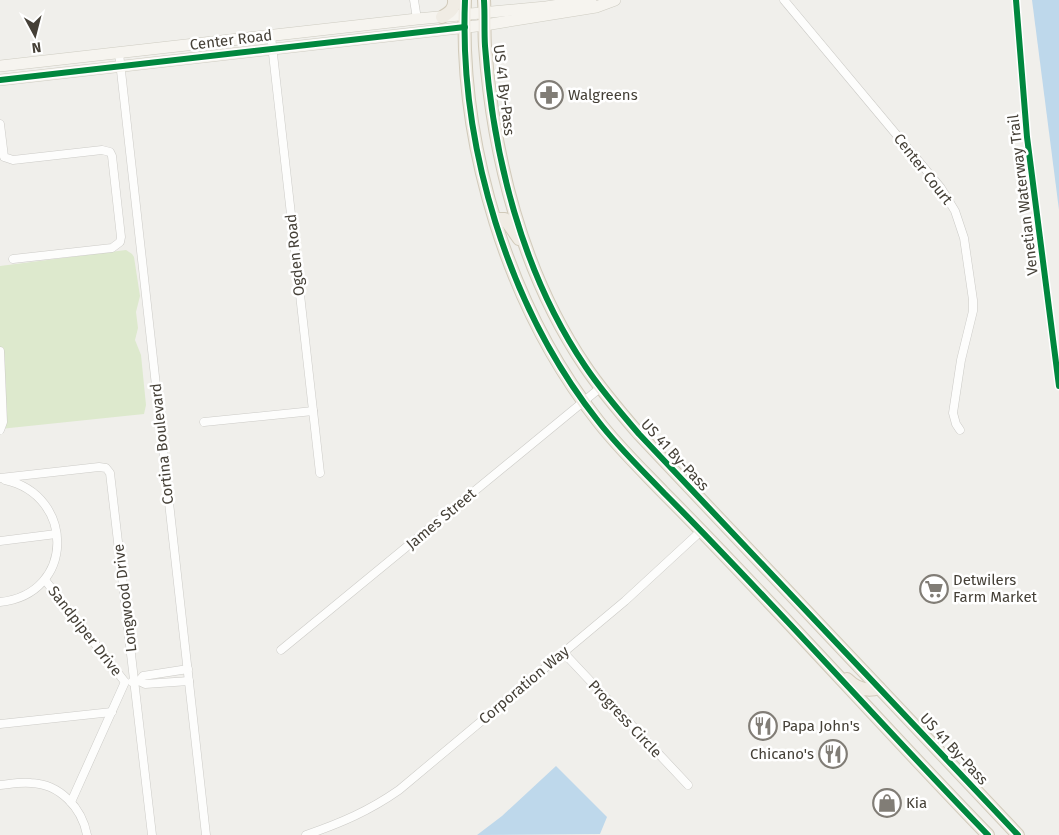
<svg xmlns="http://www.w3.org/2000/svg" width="1059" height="835" font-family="'Fira Sans',sans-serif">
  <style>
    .green { fill: #dde9cd }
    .water { fill: #bed8eb }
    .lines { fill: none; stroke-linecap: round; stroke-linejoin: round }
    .street-casing { stroke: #cccbc7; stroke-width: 9 }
    .secondary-casing { stroke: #ceccc2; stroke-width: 12 }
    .primary-casing { stroke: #d1caba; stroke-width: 14 }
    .street { stroke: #fdfdfc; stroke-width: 8 }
    .secondary { stroke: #f6f4ef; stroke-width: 11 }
    .primary { stroke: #f0ece4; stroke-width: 12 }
    .cycleway-casing { stroke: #fff; stroke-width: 9 }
    .cycleway { stroke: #00873e; stroke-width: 6 }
    .labels { text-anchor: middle; stroke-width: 5; stroke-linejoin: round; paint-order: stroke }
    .street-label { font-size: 15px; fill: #454037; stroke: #fff }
    .poi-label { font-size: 15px; fill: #454037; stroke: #fff; text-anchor: start }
  </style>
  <rect width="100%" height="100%" fill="#f0efeb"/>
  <polygon class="green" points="126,250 132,254 134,257 140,296 136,312 138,328 135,340 141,355 146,405 144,414 0,429 0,266"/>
  <g class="water">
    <polygon points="1032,0 1059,0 1059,210"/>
    <polygon points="556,766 607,817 600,834 477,835 502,816"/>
  </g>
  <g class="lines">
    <defs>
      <g id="street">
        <polyline points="414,0 417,19"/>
        <polyline points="784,0 941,188 955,211 964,238 973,300 973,311 961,360 953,413 956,424 960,430"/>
        <polyline points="271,36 320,473"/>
        <polyline points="119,53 206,835"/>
        <polyline points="0,124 4,157 13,160 102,150 110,152 112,156 121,237 120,242 112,248 13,259"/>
        <polyline points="0,351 3,422 0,430"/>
        <polyline points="204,422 313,411"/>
        <polyline points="0,478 99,467 106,468 110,473 152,835"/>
        <polyline points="0,541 56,534"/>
        <polyline points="45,580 125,682"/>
        <path d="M0,602C76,594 75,495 5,480"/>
        <polyline points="281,650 600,388"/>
        <polyline points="563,652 688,785"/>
        <polyline points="139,681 143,676 188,669"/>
        <polyline points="132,682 139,681 145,684 189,681"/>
        <polyline points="0,724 112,712"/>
        <path d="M0,785C10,784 21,782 31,783C60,784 82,808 87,835"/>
        <polyline points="71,802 125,682"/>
        <path d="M306,835C341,823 369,811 399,790L625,601L701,531"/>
      </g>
      <g id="secondary">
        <polyline points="0,66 417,19 546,7 591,0"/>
        <polyline points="0,80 485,25 596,7 615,0"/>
      </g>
      <g id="primary">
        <path d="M465,0C459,146 508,307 598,421C618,447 642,470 664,493C699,528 733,564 767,600C841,678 913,758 988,835"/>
        <path d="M484,0C485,15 484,31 485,46C493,156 522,273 585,366C601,390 620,412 639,434L1018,835"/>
        <path d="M442,17C449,13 455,9 454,0"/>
        <polyline points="496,219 505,219 519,239"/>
        <path d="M847,679C856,688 867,692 879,688"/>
      </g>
    </defs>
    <use href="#street" class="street-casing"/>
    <use href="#secondary" class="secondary-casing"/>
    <use href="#primary" class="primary-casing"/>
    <use href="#street" class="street"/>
    <use href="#secondary" class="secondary"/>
    <use href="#primary" class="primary"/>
    <defs>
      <g id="cycleway">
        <path d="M465,0C459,146 508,307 598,421C618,447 642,470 664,493C699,528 733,564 767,600C841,678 913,758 988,835"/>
        <path d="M484,0C485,15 484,31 485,46C493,156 522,273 585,366C601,390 620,412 639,434L1018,835"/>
        <polyline points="1016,0 1027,137 1059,386"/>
        <polyline points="0,80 465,27"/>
      </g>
    </defs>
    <use href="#cycleway" class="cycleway-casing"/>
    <use href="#cycleway" class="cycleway"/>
  </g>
  <defs>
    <symbol id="pharmacy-ring" viewBox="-11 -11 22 22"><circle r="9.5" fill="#fff" stroke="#817d76" stroke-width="1.5"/><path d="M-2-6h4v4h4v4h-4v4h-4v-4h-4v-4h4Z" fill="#817d76"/></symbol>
    <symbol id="supermarket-ring" viewBox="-11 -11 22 22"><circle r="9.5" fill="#fff" stroke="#817d76" stroke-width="1.5"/><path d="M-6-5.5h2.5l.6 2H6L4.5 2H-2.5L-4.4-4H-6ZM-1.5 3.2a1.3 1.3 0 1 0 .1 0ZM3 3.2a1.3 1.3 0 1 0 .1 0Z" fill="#817d76"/></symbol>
    <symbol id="restaurant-ring" viewBox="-11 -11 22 22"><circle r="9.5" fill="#fff" stroke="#817d76" stroke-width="1.5"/><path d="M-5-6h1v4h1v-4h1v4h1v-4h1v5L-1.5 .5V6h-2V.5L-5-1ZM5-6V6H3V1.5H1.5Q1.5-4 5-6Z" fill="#817d76"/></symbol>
    <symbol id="shop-ring" viewBox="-11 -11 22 22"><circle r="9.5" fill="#fff" stroke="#817d76" stroke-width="1.5"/><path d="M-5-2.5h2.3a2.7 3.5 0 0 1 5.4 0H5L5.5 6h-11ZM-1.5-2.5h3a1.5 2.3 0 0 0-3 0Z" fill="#817d76"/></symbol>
  </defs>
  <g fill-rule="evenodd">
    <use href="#pharmacy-ring" x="533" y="79" width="32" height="32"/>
    <use href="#supermarket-ring" x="918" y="573" width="32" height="32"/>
    <use href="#restaurant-ring" x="747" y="710" width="32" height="32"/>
    <use href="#restaurant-ring" x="817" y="738" width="32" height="32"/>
    <use href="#shop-ring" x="871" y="787" width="32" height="32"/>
  </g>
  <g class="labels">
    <g class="street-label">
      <text transform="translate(231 40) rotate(-7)" y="5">Center Road</text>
      <text transform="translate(504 90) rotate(83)" y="5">US 41 By-Pass</text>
      <text transform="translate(923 169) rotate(52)" y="5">Center Court</text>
      <text transform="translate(1023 195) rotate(-97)" y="5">Venetian Waterway Trail</text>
      <text transform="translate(295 255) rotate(-96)" y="5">Ogden Road</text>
      <text transform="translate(162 444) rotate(-96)" y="5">Cortina Boulevard</text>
      <text transform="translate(675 455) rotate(47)" y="5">US 41 By-Pass</text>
      <text transform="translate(441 519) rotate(-40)" y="5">James Street</text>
      <text transform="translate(125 598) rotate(-97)" y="5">Longwood Drive</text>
      <text transform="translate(85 631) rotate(52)" y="5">Sandpiper Drive</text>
      <text transform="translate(524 685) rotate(-40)" y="5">Corporation Way</text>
      <text transform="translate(625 719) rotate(47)" y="5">Progress Circle</text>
      <text transform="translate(954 749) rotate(47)" y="5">US 41 By-Pass</text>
    </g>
    <g class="poi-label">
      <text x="568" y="100">Walgreens</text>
      <text x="953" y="585">Detwilers<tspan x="953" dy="17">Farm Market</tspan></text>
      <text x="782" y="731">Papa John's</text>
      <text x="814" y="759" text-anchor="end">Chicano's</text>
      <text x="906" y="808">Kia</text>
    </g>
  </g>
  <g transform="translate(35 35) rotate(173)" stroke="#ffffff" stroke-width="4" paint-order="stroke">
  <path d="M0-4L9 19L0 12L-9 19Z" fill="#454037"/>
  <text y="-8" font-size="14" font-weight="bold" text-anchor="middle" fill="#454037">N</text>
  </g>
</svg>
